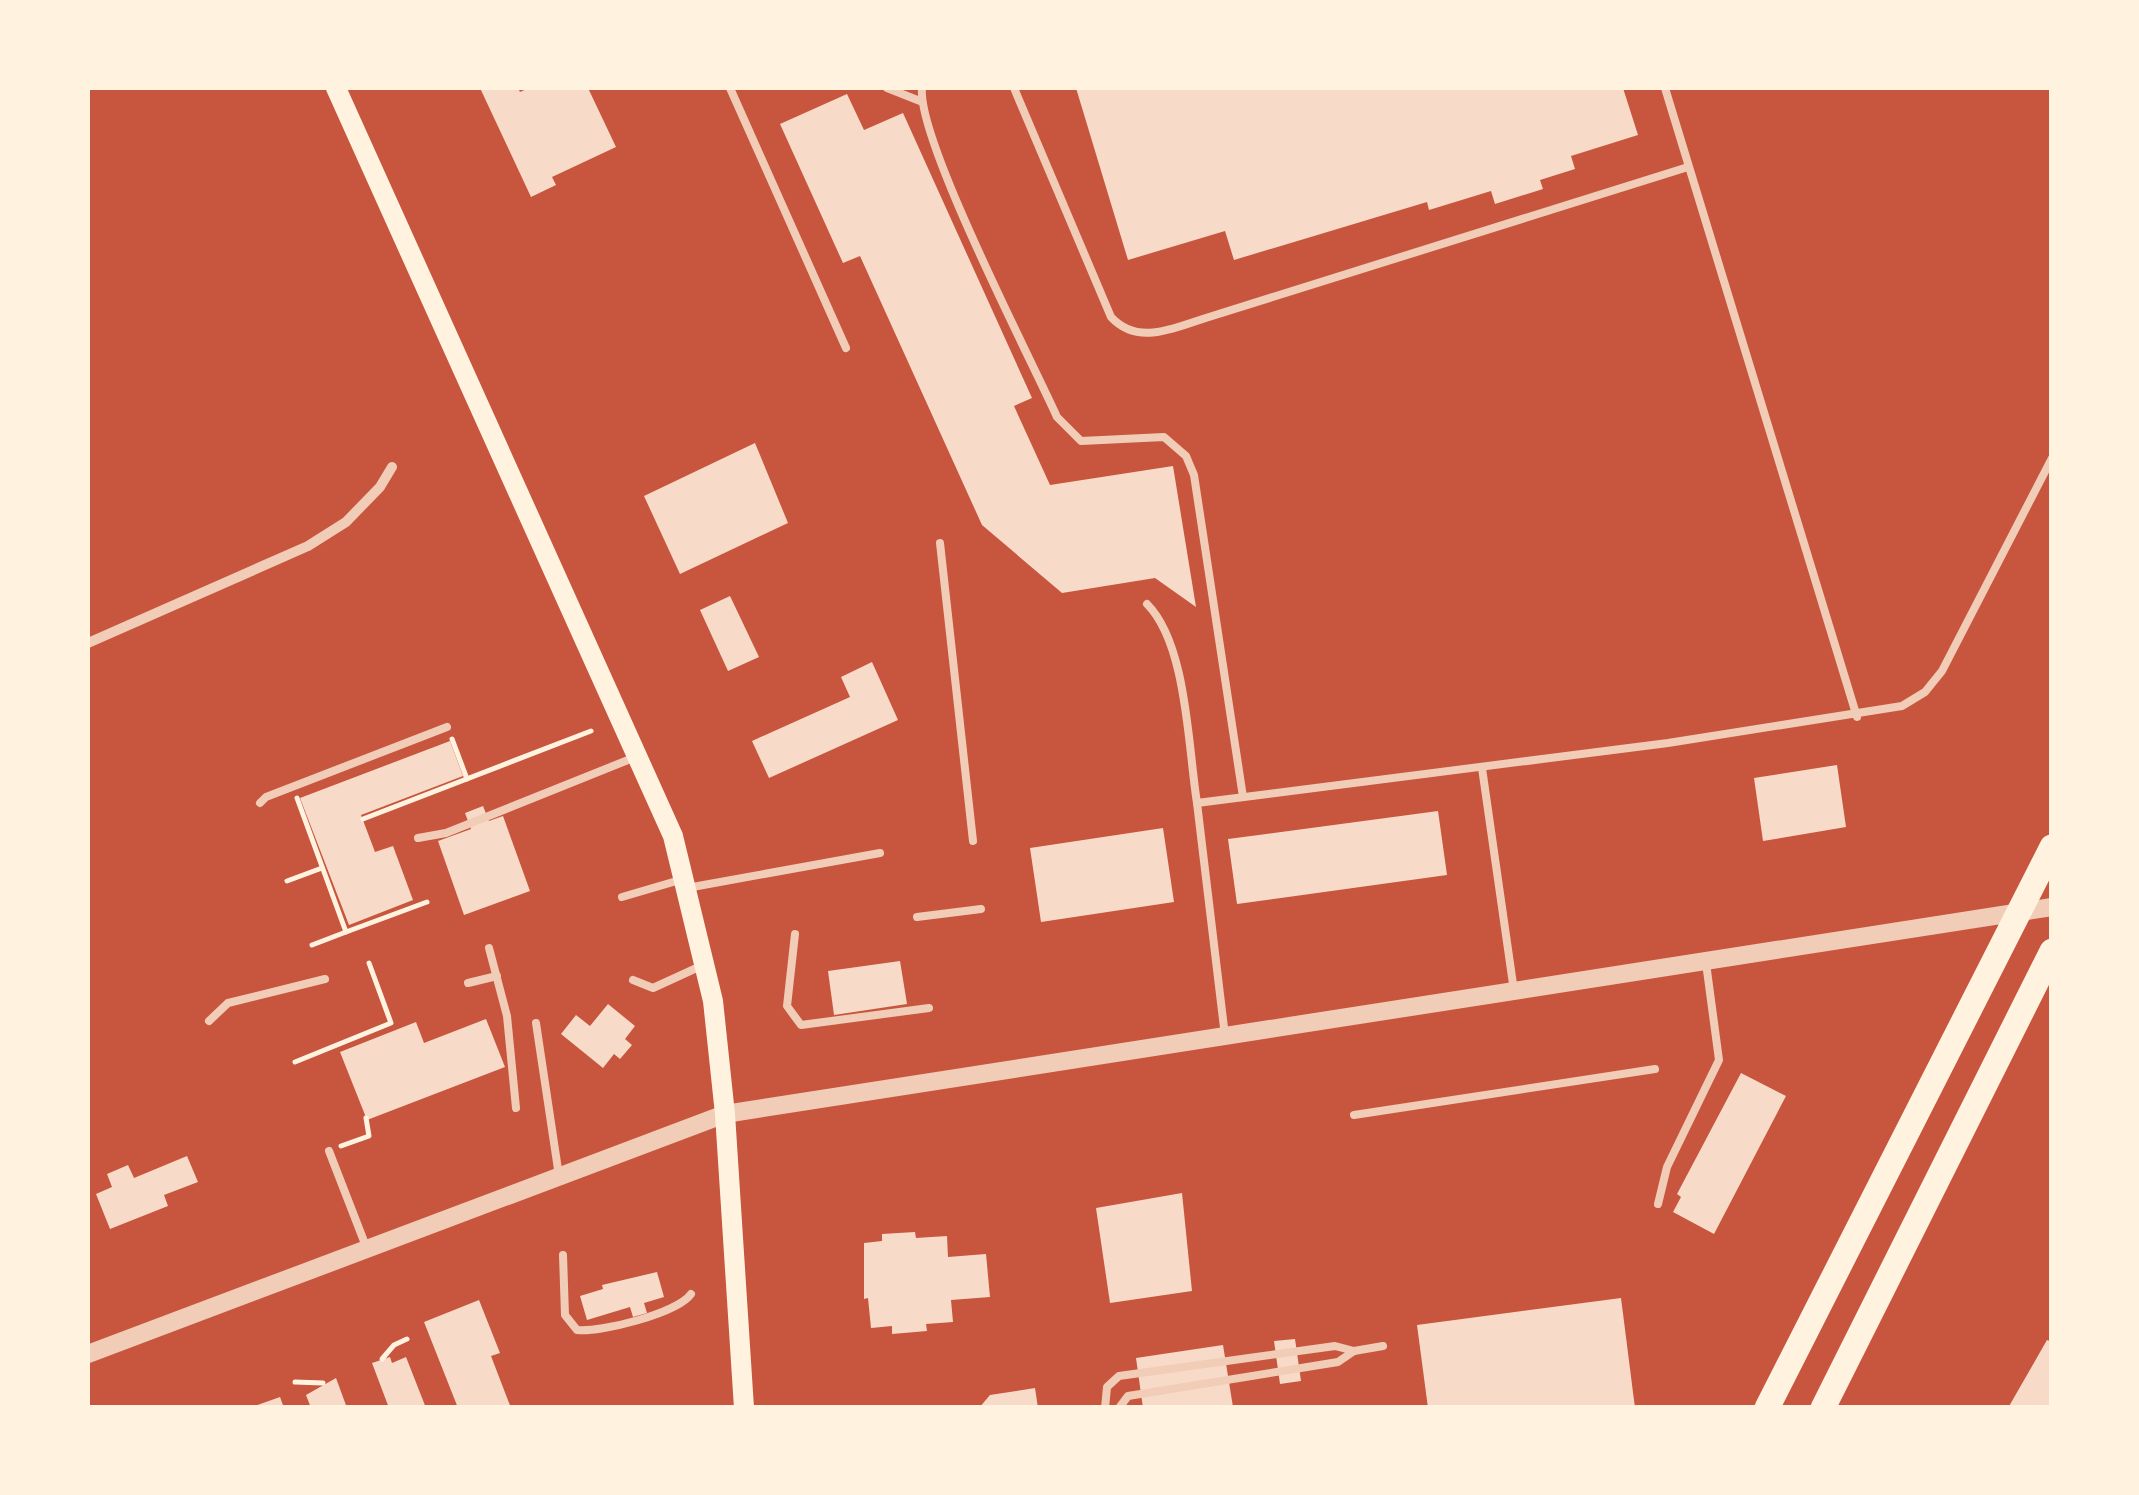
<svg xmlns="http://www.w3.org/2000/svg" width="2139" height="1495" font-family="Jost,sans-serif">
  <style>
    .building { fill: #f7dbc8 }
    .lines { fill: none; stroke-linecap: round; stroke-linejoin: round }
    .path { stroke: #fff3e0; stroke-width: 5 }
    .service { stroke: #f1ccb7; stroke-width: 8 }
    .minor { stroke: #f1ccb7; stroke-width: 10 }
    .tertiary { stroke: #f1ccb7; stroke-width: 18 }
    .secondary { stroke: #fff3e0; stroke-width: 20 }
    .motorway { stroke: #fff3e0; stroke-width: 25 }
  </style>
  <rect width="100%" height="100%" fill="#c8553d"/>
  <g class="building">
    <polygon points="480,88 518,88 520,92 529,88 588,88 616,147 552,177 556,185 531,197"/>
    <polygon points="1076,88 1623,88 1638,135 1571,156 1575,169 1540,180 1543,189 1495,204 1491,191 1429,210 1427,202 1234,260 1225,231 1128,260"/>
    <polygon points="847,94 864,130 903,113 1032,398 1014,406 1050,485 1173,466 1196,607 1155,578 1062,593 982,525 860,256 843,263 780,124"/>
    <polygon points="755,443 788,523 680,574 644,496"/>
    <polygon points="730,596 759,657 728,671 700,610"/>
    <polygon points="872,662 898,720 769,778 752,741 850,697 841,677"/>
    <polygon points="450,741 463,776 361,815 375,852 393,846 413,900 349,925 300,798"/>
    <polygon points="1837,765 1846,827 1763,841 1754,778"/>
    <polygon points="483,806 489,821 503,816 530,891 464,915 438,841 471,829 465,813"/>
    <polygon points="1438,811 1447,875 1237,904 1228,839"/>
    <polygon points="1163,828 1174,902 1041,922 1030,848"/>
    <polygon points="900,961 907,1004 834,1015 828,971"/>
    <polygon points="608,1004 635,1026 625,1039 632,1045 620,1059 614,1054 603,1068 561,1034 576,1015 590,1026"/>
    <polygon points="486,1019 505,1067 367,1120 340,1052 416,1022 424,1043"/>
    <polygon points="1741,1073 1786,1096 1714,1234 1673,1212 1681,1197 1677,1194"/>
    <polygon points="187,1156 198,1182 164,1195 168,1206 110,1229 96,1194 112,1187 107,1174 128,1165 134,1178"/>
    <polygon points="1182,1193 1192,1291 1110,1303 1096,1208"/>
    <polygon points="915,1232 916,1238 947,1236 948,1257 986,1254 990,1297 951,1300 953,1322 926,1324 927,1331 892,1334 892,1326 871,1328 868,1298 864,1299 864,1243 882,1241 882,1234"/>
    <polygon points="657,1272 664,1297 644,1303 647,1313 633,1317 630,1307 587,1320 580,1296 603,1289 602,1285"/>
    <polygon points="1621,1298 1635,1408 1428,1408 1417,1325"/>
    <polygon points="479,1300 500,1353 491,1356 511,1408 458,1408 424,1322"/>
    <polygon points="1295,1339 1301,1381 1280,1384 1274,1341"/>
    <polygon points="2047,1340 2052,1342 2052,1408 2008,1408"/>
    <polygon points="1223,1345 1233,1407 1143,1408 1136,1358"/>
    <polygon points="390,1357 392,1363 406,1357 426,1408 389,1408 372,1363"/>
    <polygon points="336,1378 347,1408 311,1408 306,1395"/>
    <polygon points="1035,1388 1038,1408 979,1408 990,1395"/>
    <polygon points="280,1397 284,1408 252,1408 252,1407"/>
  </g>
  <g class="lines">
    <g class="path">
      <polyline points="452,739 467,779"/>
      <polyline points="297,798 346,932 312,945"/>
      <polyline points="363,819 591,731"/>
      <polyline points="287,881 322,868"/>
      <polyline points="346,932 427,902"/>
      <polyline points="295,1062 391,1023 369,963"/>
      <polyline points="341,1146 369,1136 366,1118"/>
      <polyline points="382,1359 394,1345 407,1339"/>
      <polyline points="295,1382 323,1383"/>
    </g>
    <g class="service">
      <polyline points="730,88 846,348"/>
      <polyline points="887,88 920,101"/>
      <path d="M922,88C917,139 1030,357 1057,417L1081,441L1164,437L1186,456L1194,475L1243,797"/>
      <path d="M1014,88L1111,317C1139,347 1175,327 1209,317L1688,167"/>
      <polyline points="1665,88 1857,717"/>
      <polyline points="940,543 973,841"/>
      <path d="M1147,604C1187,644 1188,747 1197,803"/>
      <polyline points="1482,768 1514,991"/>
      <polyline points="260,803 266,797 447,727"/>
      <polyline points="418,838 446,833 633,758"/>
      <polyline points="687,888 880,853"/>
      <polyline points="622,897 680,880"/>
      <polyline points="917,917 981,909"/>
      <polyline points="795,934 787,1006 801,1025 929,1008"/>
      <polyline points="489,948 507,1016 516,1108"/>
      <polyline points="633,980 653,988 701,966"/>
      <polyline points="468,983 497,976"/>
      <polyline points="209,1021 228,1003 325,979"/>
      <polyline points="536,1023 559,1176"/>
      <polyline points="1225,1036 1197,803 1668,743 1902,706 1925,692 1942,671 2052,458"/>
      <polyline points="1354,1115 1655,1069"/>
      <polyline points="329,1151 367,1249"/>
      <polyline points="1658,1204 1667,1167 1719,1060 1706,963"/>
      <path d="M563,1255L565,1315L577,1330C600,1333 678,1313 691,1294"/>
      <polyline points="1105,1408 1107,1387 1119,1376 1335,1346 1354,1351"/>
      <polyline points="1119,1408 1128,1396 1338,1362 1354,1351 1383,1346"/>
    </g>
    <polyline class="minor" points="88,643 308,546 346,522 380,487 392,467"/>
    <polyline class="tertiary" points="88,1354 725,1114 2052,907"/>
    <polyline class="secondary" points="336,88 673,836 713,1001 725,1114 744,1408"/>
    <g class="motorway">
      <polyline points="1767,1408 2052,847"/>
      <polyline points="1823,1408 2052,951"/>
    </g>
  </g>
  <rect width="2139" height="1495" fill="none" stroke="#fff3e0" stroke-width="180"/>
</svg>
